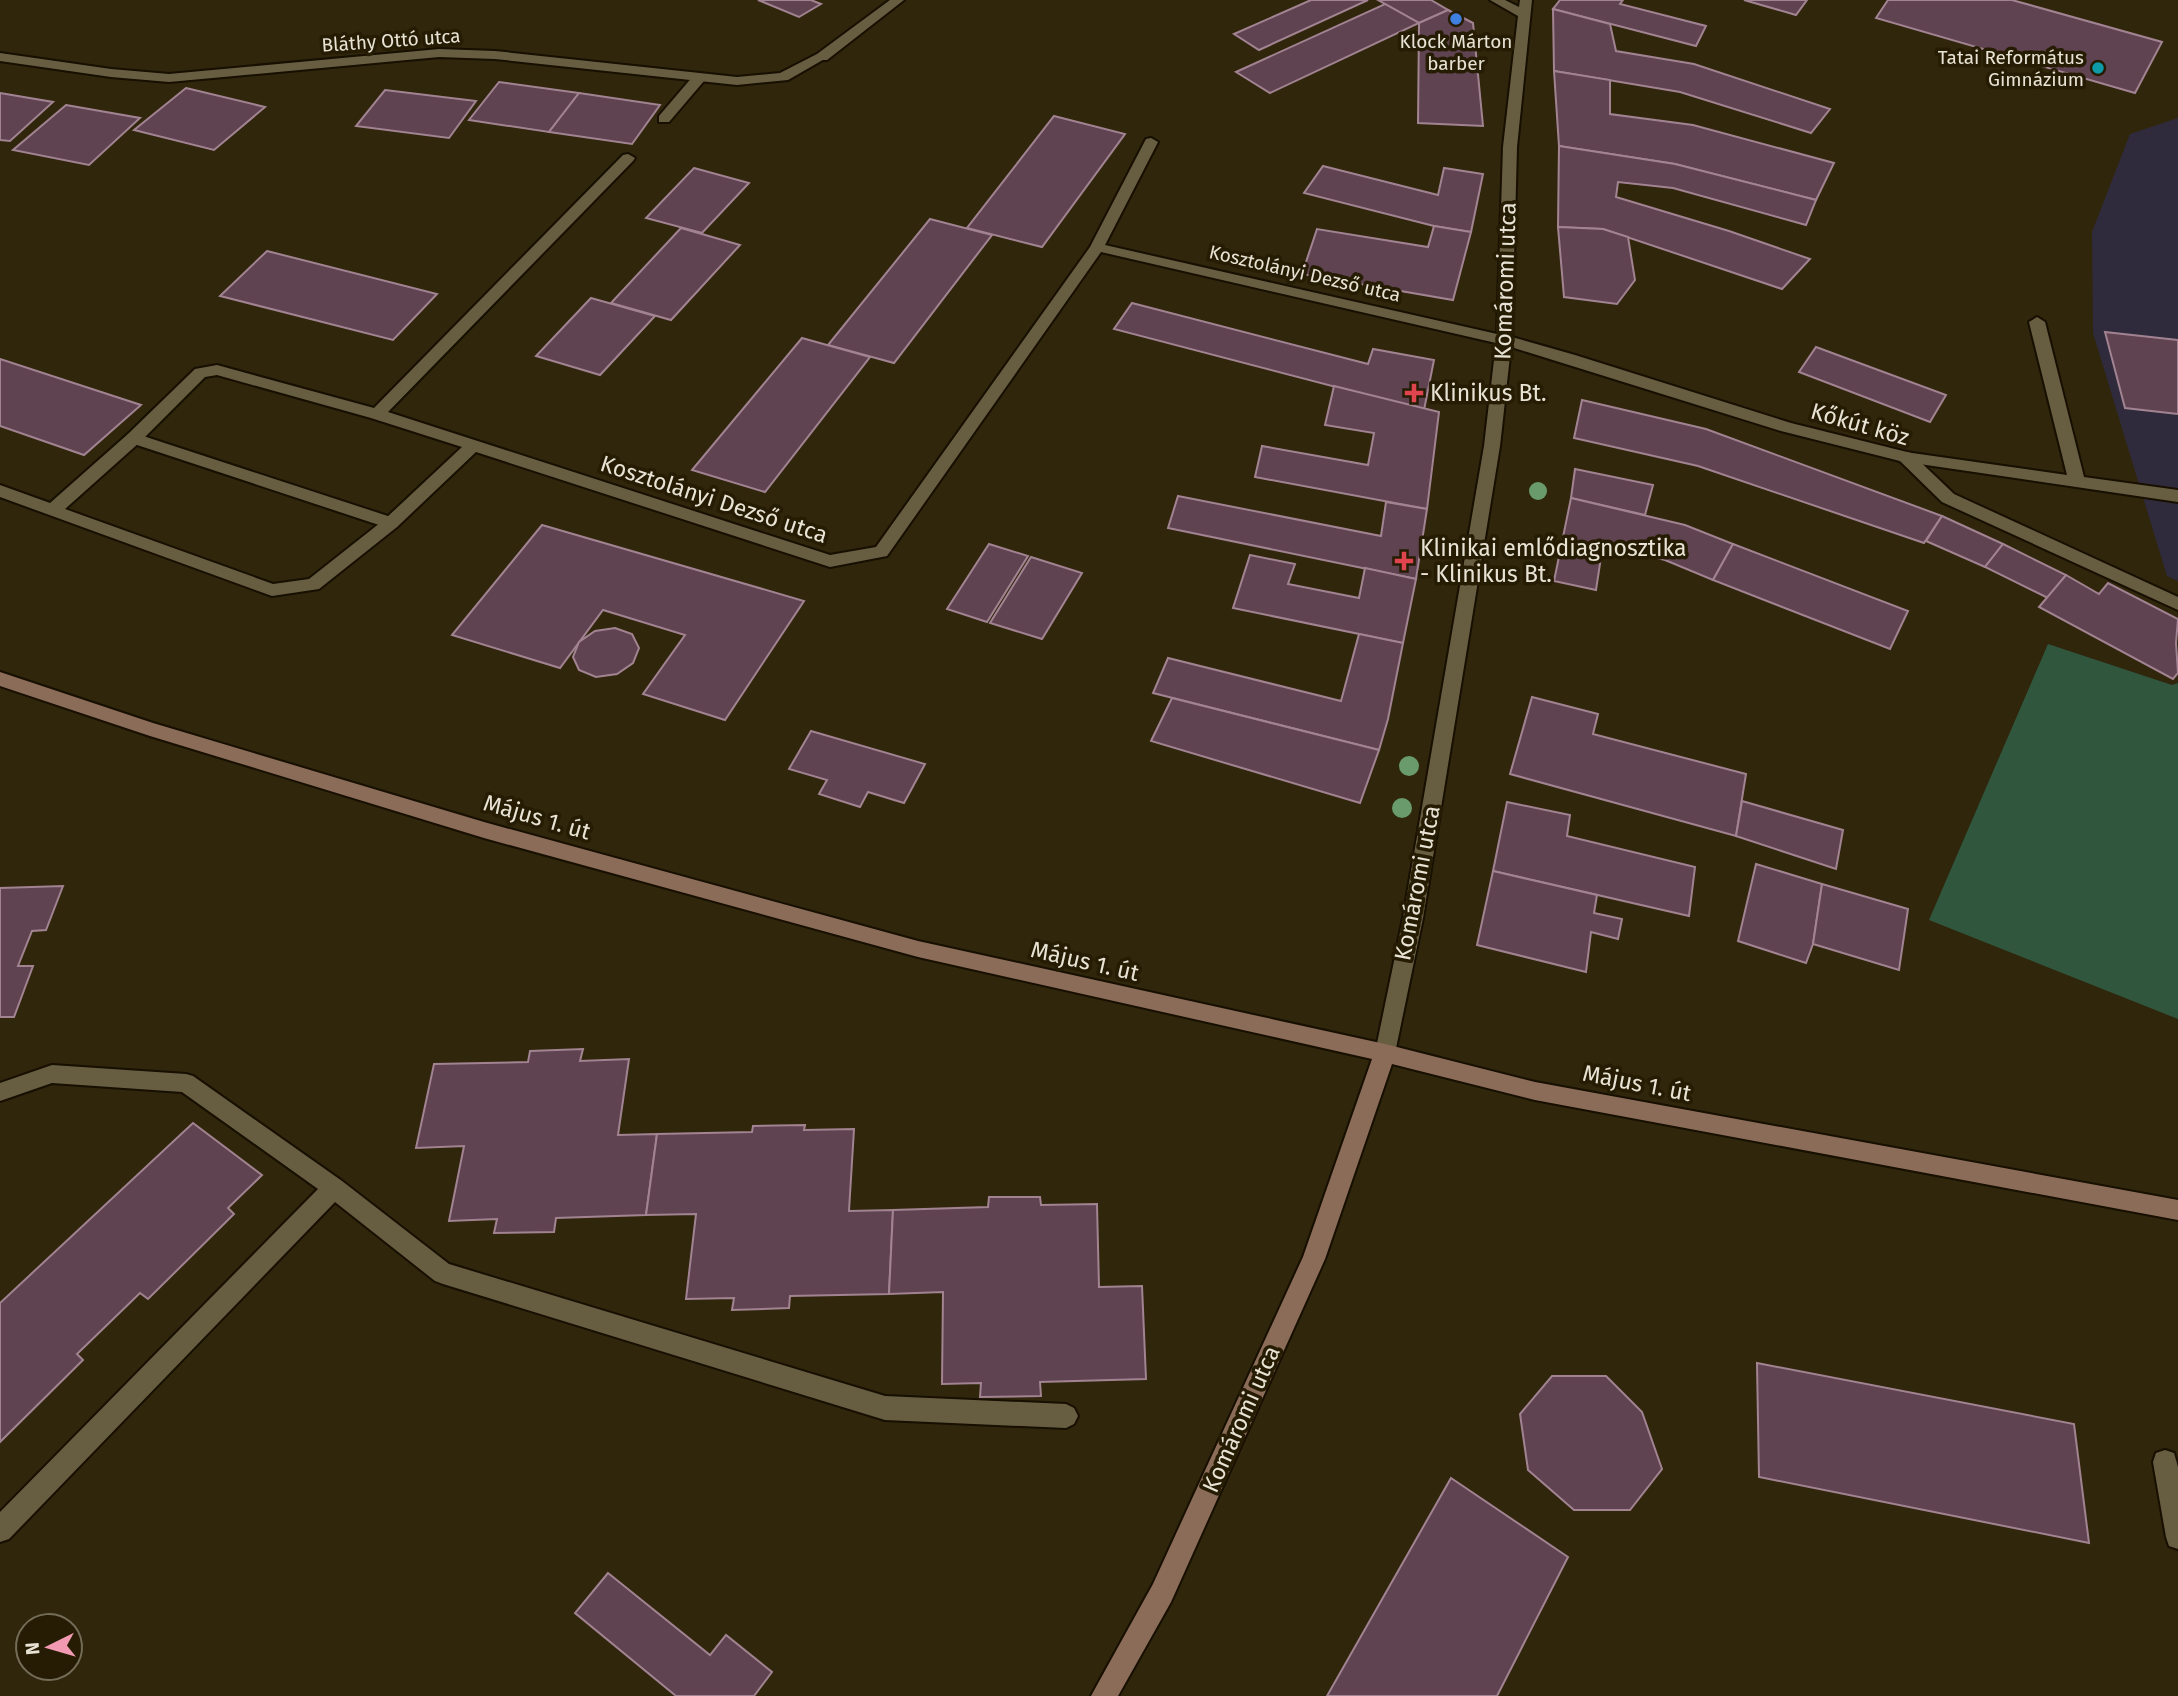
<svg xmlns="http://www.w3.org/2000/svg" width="2178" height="1696" font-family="'Fira Sans',sans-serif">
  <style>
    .education { fill: #302b3c }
    .green { fill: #31563e }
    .building { fill: #5f4350; stroke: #a28391; stroke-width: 2 }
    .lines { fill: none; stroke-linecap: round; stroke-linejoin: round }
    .service-casing { stroke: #170f00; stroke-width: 4 }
    .minor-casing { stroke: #170f00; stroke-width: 4 }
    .secondary-casing { stroke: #170f00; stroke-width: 4 }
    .service { fill: #675e42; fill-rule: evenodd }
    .minor { fill: #675e42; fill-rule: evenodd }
    .secondary { fill: #8b6c58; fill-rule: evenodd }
    .tree { fill: #6a9b6d }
    .shop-dot { fill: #3f7fe0; stroke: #251c03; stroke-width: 2.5 }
    .culture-dot { fill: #0f9aa8; stroke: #251c03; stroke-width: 2.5 }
    .health-dot { fill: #e0444e; stroke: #251c03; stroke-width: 2.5 }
    .labels { text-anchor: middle; stroke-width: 7; stroke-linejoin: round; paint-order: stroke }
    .far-street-label { font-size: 19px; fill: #e8e3d4; stroke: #251c03 }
    .far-poi-label { font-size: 19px; fill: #e8e3d4; stroke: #251c03 }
    .street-label { font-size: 23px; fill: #e8e3d4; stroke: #251c03 }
    .poi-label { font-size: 23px; fill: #e8e3d4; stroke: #251c03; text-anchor: start }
  </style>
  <rect width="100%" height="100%" fill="#2f260c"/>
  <polygon class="education" points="2178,118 2178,581 2167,576 2093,333 2092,232 2130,134"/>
  <polygon class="green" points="2048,644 2172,685 2178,683 2178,1019 1929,920"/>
  <g class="building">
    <polygon points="758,0 811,0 821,4 799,17"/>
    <polygon points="1311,0 1368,0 1259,50 1234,34"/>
    <polygon points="1378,0 1431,0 1448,10 1419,23"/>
    <polygon points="1560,0 1623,0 1620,4 1706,26 1696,46 1553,9"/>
    <polygon points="1744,0 1807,0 1796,15"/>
    <polygon points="1888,0 2012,0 2162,42 2135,93 1876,18"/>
    <polygon points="1385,4 1419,23 1270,93 1236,72"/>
    <polygon points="1553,9 1610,24 1616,51 1694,64 1830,109 1811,133 1680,92 1554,71"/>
    <polygon points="1448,10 1473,23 1483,126 1418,123 1419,23"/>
    <polygon points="1554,71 1610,80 1610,114 1693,125 1834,163 1816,200 1675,164 1559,146"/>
    <polygon points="499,82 579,93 549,132 469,120"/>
    <polygon points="186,88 265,107 214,150 134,130"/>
    <polygon points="385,90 476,101 449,138 356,126"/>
    <polygon points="0,93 53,102 10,141 0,140"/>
    <polygon points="579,93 660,105 632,144 549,132"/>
    <polygon points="66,105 140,118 89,165 13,150"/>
    <polygon points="1054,116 1125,134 1042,247 967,228"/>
    <polygon points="1559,146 1675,164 1816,200 1806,225 1673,188 1618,182 1616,197 1729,231 1810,259 1782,289 1603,229 1558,227"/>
    <polygon points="1323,166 1438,195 1444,168 1483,174 1471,232 1434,226 1304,193"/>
    <polygon points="694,168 749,183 702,233 646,218"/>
    <polygon points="930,219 992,235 894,363 828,345"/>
    <polygon points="1434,226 1471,232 1453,300 1302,274 1317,229 1428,247"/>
    <polygon points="1558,227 1603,229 1628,237 1635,280 1617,304 1564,297"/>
    <polygon points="681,228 740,245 671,320 611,303"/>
    <polygon points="267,251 437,294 393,340 220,296"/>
    <polygon points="591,298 655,316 600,375 536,356"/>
    <polygon points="1132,303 1368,364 1373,349 1434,360 1424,410 1114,329"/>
    <polygon points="2105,332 2178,340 2178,414 2125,408"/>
    <polygon points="802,338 870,357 765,492 692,470"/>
    <polygon points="1816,347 1946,395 1930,422 1799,372"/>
    <polygon points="0,359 141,405 84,455 0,426"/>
    <polygon points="1334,386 1439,412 1427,509 1255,477 1262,446 1368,465 1374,433 1325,425"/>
    <polygon points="1582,400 1706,429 1942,516 1924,543 1698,466 1574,438"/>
    <polygon points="1575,469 1653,485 1645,515 1571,498"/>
    <polygon points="1178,496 1381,536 1386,502 1427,509 1416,579 1168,528"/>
    <polygon points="1571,498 1685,525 1733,544 1713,580 1665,560 1603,544 1596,590 1554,581"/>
    <polygon points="1942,516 2003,544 1985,567 1926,541"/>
    <polygon points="542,525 804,601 725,720 643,694 685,635 603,610 560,668 452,635"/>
    <polygon points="989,544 1028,556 987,622 947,609"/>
    <polygon points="1733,544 1908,611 1890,649 1713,580"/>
    <polygon points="2003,544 2066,575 2048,598 1985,567"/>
    <polygon points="1250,555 1295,564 1288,584 1359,598 1365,568 1416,579 1403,643 1233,608"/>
    <polygon points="1031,557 1082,573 1042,639 990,623"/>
    <polygon points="2066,575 2099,594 2108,583 2178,619 2176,643 2178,673 2173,679 2039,607"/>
    <polygon points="615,628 632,634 639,648 633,663 617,674 596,677 579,670 573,657 579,642 595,631"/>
    <polygon points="1359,634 1403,643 1388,719 1379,750 1153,693 1168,658 1341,701"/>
    <polygon points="1532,697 1598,714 1593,734 1746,774 1736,836 1510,774"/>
    <polygon points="1172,698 1379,750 1360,803 1151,741"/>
    <polygon points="811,731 925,764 904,803 868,792 860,807 819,794 827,780 789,769"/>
    <polygon points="1742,801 1843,830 1836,869 1736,836"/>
    <polygon points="1507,802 1570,815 1567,836 1695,867 1689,916 1493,871"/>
    <polygon points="1756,864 1822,884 1813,944 1806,963 1738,941"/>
    <polygon points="1493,871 1597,895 1594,913 1622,919 1618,939 1591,932 1586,972 1477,945"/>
    <polygon points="1822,884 1908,909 1899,970 1813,944"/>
    <polygon points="63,886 46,930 32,931 18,966 33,966 14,1017 0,1017 0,888"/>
    <polygon points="583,1049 580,1061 629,1059 618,1135 657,1134 646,1215 556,1218 554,1232 494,1233 497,1219 449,1221 464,1146 416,1148 434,1064 528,1062 530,1051"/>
    <polygon points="193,1123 262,1175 228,1208 234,1214 148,1299 140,1293 77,1354 83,1360 0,1442 0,1303"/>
    <polygon points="805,1125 804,1130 854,1129 849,1211 893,1210 889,1294 790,1296 789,1308 732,1310 734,1298 686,1299 696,1214 646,1215 657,1134 752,1132 753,1126"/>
    <polygon points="989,1197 1040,1197 1041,1205 1097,1204 1099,1287 1142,1286 1146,1379 1040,1382 1041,1396 980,1397 981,1383 942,1384 943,1292 889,1294 893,1210 988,1207"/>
    <polygon points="1757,1363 2074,1424 2089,1543 1759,1477"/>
    <polygon points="1552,1376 1606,1376 1642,1412 1662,1469 1630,1510 1574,1510 1528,1470 1520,1414"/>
    <polygon points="1451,1478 1568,1557 1497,1696 1327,1696"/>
    <polygon points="608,1573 710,1655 726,1635 772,1672 754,1696 676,1696 575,1613"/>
  </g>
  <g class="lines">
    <defs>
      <g id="service">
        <polygon points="890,0 904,0 827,60 817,60 817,54"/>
        <polygon points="699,74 704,75 704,81 669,122 659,122 659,116 694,75"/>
        <polygon points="2037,317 2045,322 2084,477 2178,490 2178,502 1899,461 1897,457 1905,452 2067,475 2029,322"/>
        <polygon points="134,433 397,519 399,523 397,527 385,527 128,442 126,438 128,434"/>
        <polygon points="52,1065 186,1074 193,1076 342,1181 449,1264 885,1396 1066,1404 1074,1408 1078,1416 1074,1424 1066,1428 885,1420 443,1284 435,1281 335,1202 9,1539 0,1542 0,1512 318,1189 182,1092 52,1083 0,1101 0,1083"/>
        <polygon points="2165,1450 2174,1453 2178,1467 2178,1549 2169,1546 2166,1537 2153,1462 2156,1453"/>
      </g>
      <g id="minor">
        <path d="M1490,0H1505L1519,7L1520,0H1532L1517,147L1512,337L1575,355L1791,423L1911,453L1954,494L2178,597V610L1942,502L1900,461L1781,431L1511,347L1500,446L1423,918L1395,1053L1392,1059L1385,1062L1378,1059L1375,1053L1403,918L1484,446L1496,343L1101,252L887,556L830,567L476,452L397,527L319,589L272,596L0,497V485L50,503L128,434L195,369L217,365L374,408L623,155L628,154L635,158L633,161L388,412L830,555L876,547L1090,247L1146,139L1151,138L1158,142L1105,245L1497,334L1503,147L1518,16ZM217,375L371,418L462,447L385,519L309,579L273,584L65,509L140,442L205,377Z"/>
        <polygon points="439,49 495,51 737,77 780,73 817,54 827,54 828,57 788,80 737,85 495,59 439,57 169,82 111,77 0,61 0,53 111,69 169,74"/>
      </g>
      <polygon id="secondary" points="0,672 153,723 484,822 918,941 1385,1044 1535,1082 2178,1200 2178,1220 1535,1100 1392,1064 1325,1259 1171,1602 1118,1696 1091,1696 1153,1584 1303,1257 1372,1059 918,957 484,838 150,736 0,686"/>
    </defs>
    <use href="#service" class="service-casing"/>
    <use href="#minor" class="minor-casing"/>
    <use href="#secondary" class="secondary-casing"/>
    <use href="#service" class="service"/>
    <use href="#minor" class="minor"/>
    <use href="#secondary" class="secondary"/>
  </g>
  <g class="tree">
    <circle cx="1538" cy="491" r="9"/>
    <circle cx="1409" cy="766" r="10"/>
    <circle cx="1402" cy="808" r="10"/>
  </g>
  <circle class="shop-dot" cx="1456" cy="19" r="7"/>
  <circle class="culture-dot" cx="2098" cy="68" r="7"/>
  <g class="health-dot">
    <path d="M1410.5 382.5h7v7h7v7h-7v7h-7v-7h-7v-7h7z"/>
    <path d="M1400.5 550.5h7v7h7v7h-7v7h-7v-7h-7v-7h7z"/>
  </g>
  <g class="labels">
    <g class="far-street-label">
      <text transform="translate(391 40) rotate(-4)" y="7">Bláthy Ottó utca</text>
      <text transform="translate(1305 273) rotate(13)" y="7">Kosztolányi Dezső utca</text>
    </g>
    <g class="far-poi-label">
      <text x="1456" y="48">Klock Márton<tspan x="1456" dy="22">barber</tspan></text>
      <text x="2084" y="64" text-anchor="end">Tatai Református<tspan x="2084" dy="22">Gimnázium</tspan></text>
    </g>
    <g class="street-label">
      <text transform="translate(1505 281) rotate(-88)" y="8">Komáromi utca</text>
      <text transform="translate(1860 424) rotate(16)" y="8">Kőkút köz</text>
      <text transform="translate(714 499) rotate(18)" y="8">Kosztolányi Dezső utca</text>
      <text transform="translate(537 817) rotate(16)" y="8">Május 1. út</text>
      <text transform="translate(1417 883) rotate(-79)" y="8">Komáromi utca</text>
      <text transform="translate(1085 961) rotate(13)" y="8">Május 1. út</text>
      <text transform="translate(1637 1083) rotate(11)" y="8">Május 1. út</text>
      <text transform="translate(1241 1419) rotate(-66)" y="8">Komáromi utca</text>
    </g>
    <g class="poi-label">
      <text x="1430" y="401">Klinikus Bt.</text>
      <text x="1420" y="556">Klinikai emlődiagnosztika<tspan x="1420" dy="26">- Klinikus Bt.</tspan></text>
    </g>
  </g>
  <g transform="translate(49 1647) rotate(265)"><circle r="33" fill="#251c03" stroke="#736c57" stroke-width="2"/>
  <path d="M0-5L12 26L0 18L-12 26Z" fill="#f19ab1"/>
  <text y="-10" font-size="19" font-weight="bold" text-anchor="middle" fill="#e8e3d4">N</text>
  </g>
</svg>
